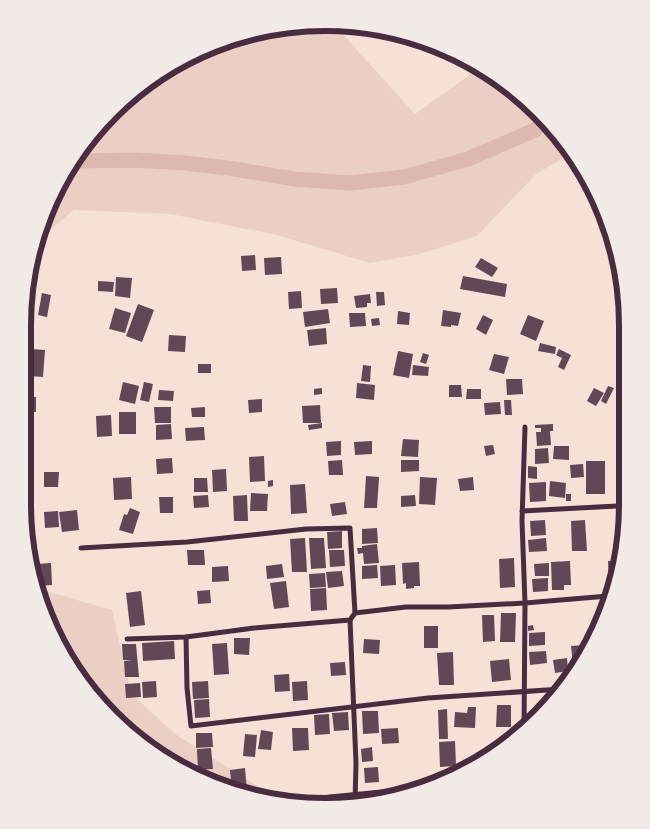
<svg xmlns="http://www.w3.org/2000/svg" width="650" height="829" font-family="'Golos Text',sans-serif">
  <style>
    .green { fill: #ebcfc5 }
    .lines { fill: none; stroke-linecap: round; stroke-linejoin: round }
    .river { stroke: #dcb8b0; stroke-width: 15 }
    .building { fill: #644757 }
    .minor { stroke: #4a2c40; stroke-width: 5 }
    .rim { fill: none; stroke: #4a2c40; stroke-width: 6 }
  </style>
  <rect width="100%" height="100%" fill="#f7e1d7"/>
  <g class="green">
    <polygon points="285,25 338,29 415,114 478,69 509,85 570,154 536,174 477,236 420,254 370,263 277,235 170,214 74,210 36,242 39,227 85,141 173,63"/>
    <polygon points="35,588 112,610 131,693 175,734 264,790 286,801 247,796 174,766 111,718 63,655"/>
  </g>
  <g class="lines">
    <polyline class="river" points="74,161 135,160 185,163 228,168 295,179 350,183 404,177 468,159 535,130 543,123"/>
  </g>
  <g class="building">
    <polygon points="255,255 256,270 242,271 241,256"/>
    <polygon points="281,257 282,274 265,275 264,258"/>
    <polygon points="481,258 498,268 492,277 475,267"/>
    <polygon points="30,273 31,273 32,287 27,287"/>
    <polygon points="463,276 507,284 505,297 460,289"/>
    <polygon points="116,277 132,278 130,298 115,296"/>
    <polygon points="98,281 114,282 113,292 98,291"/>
    <polygon points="337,288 338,303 321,304 320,289"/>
    <polygon points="301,291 302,308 289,309 288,292"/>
    <polygon points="376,292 384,292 385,305 377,306"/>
    <polygon points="42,293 51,295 47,317 38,315"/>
    <polygon points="370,294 371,303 367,303 367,307 356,308 354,296"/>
    <polygon points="138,304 154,310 142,342 126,336"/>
    <polygon points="115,308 131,313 125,333 109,329"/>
    <polygon points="328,309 330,323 305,327 303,312"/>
    <polygon points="443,310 461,313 458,326 451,325 451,327 441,326"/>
    <polygon points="398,311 410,313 409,325 397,324"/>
    <polygon points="349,313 365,313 366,326 350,327"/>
    <polygon points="483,315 493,320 486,335 476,329"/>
    <polygon points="528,315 544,321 536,341 520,334"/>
    <polygon points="379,318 380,325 372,326 371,319"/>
    <polygon points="326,328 327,344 309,346 307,330"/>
    <polygon points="169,335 186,336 185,352 168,351"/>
    <polygon points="540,343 556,347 555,354 538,351"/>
    <polygon points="32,349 45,350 43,377 29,376"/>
    <polygon points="559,349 571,355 564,370 558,367 562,358 556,355"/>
    <polygon points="398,351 413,354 409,378 393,375"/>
    <polygon points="423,353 429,355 426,364 420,362"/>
    <polygon points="494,354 509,357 504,374 489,370"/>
    <rect x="198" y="364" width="13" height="9"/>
    <polygon points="363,365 371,366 370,382 361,381"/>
    <polygon points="413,365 429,367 428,376 412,375"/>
    <polygon points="506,379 522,379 523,394 507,395"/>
    <polygon points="123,382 139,386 135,404 119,400"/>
    <polygon points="144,382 153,384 149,402 140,400"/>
    <polygon points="357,383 375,385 374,400 356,398"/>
    <polygon points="449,385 461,385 462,397 449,397"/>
    <polygon points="608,386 614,388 606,404 601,401"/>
    <polygon points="322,388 322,394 314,395 314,389"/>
    <polygon points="594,388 604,393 596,406 587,401"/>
    <polygon points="467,389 481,389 481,399 466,399"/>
    <polygon points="159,390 174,391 173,401 158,400"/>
    <rect x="23" y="397" width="13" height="15"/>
    <polygon points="262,399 262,412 249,413 248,400"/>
    <polygon points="504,400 511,400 512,415 505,415"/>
    <polygon points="500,402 501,414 485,415 484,403"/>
    <polygon points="320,405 321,423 303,423 302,406"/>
    <polygon points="154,407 171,407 171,423 155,423"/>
    <polygon points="205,407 205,417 192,417 191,408"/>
    <rect x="119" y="412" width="17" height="22"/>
    <polygon points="111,415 112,436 97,437 96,416"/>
    <polygon points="322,423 322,428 309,430 308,425"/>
    <polygon points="171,424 172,439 156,440 156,425"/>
    <polygon points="553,424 553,431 550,431 551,445 537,446 536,432 541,432 541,428 535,428 535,425"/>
    <polygon points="204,427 205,440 186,441 185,428"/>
    <polygon points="403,439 419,440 418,457 401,456"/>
    <polygon points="341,441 341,455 327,456 326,442"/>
    <polygon points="372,441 372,454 355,455 354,442"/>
    <polygon points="493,445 495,454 486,456 484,446"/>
    <polygon points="554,446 569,446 569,460 553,459"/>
    <polygon points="548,448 549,463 535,464 535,449"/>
    <polygon points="264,456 265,481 250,482 249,457"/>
    <polygon points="172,458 173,473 157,474 156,459"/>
    <polygon points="342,460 343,475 329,475 328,461"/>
    <polygon points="401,460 419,460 419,471 401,472"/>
    <rect x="586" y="461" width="19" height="33"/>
    <polygon points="583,464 584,477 571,478 570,465"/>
    <polygon points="528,466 537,467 537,479 528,478"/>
    <polygon points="226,469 227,491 213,492 212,470"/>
    <polygon points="44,472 59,472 58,487 44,487"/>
    <polygon points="366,476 379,477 377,508 364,508"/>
    <polygon points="131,477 132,499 114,500 113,478"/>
    <polygon points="420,477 437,478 435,505 419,504"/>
    <polygon points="473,477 474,490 460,491 458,479"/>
    <polygon points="194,478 207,478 208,492 194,492"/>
    <polygon points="273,480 273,486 268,487 268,481"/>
    <polygon points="550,481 566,483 565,498 549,496"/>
    <polygon points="546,482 546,501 530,502 529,483"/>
    <polygon points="305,484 307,513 291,514 290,485"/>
    <polygon points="251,493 268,494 267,511 250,511"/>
    <rect x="566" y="494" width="5" height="7"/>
    <polygon points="208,495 209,507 194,508 193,496"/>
    <polygon points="247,495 248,521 234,521 233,496"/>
    <polygon points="415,495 416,506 401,507 401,496"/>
    <polygon points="159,497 173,497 173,513 160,513"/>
    <polygon points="345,502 347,514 332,516 330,504"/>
    <polygon points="130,508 140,512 133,534 119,530 124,514 127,515"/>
    <polygon points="77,510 79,530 62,532 59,512"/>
    <polygon points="58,511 59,527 45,528 44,512"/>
    <polygon points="545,520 546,535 531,536 530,521"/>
    <polygon points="585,520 587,551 572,551 571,521"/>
    <polygon points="377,528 378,543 362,544 362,529"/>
    <polygon points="342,531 342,548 328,549 327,532"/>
    <polygon points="305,538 307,572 292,572 290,539"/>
    <polygon points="309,538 324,538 326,568 311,569"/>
    <polygon points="546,538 547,551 529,552 528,540"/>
    <polygon points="377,544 379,563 364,564 363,553 358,554 357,548 362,548 362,546"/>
    <polygon points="187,550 204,550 205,565 188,565"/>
    <polygon points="329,550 344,550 345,566 330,567"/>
    <polygon points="514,558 515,587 500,588 499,559"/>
    <polygon points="622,560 614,583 609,583 608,561"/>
    <polygon points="570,561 571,585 564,585 564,590 552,590 551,562"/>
    <polygon points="419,562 420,586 414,586 414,588 406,589 406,583 403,584 402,563"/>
    <polygon points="51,563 52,585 38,586 37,564"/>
    <polygon points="549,563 549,576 535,576 534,564"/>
    <polygon points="282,564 284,577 267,579 266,566"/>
    <polygon points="377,565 378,578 362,579 362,566"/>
    <polygon points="395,565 396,585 381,586 380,566"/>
    <polygon points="228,566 229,581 212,582 212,567"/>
    <polygon points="342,571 344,586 328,588 326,572"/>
    <polygon points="325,573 326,587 310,588 309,574"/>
    <polygon points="548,578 548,591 533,592 532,579"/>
    <polygon points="286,581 289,607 274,609 270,583"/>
    <polygon points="326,588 327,610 311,611 310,589"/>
    <polygon points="210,590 211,603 198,604 197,591"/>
    <polygon points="141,591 145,625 130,627 126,593"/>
    <polygon points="501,613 516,613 515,642 500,642"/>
    <polygon points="482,615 494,615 495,641 483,642"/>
    <polygon points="533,625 534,630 528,631 528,626"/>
    <rect x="424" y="626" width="14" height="22"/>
    <polygon points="545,632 545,645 529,646 529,633"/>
    <polygon points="234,638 250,638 249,655 234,654"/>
    <polygon points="364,639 380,640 379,654 363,653"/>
    <polygon points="174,641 175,659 143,661 142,643"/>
    <polygon points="227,643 229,674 214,675 212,644"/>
    <polygon points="122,644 136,644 139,677 125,677 124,661 132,660 123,660"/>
    <polygon points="585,645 586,650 574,674 571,646"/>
    <polygon points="546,651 547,663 530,665 529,652"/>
    <polygon points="453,652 454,685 439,685 437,653"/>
    <polygon points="567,658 568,671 555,673 553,660"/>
    <polygon points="509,659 511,680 492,682 490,661"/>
    <polygon points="345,662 346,675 331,676 330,663"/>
    <polygon points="289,674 290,691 275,692 274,675"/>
    <polygon points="156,681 157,697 143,698 142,682"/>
    <polygon points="208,681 209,698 193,699 192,682"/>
    <polygon points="307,681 308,700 293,701 292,682"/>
    <polygon points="140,683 141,697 126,698 125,684"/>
    <polygon points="209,699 210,717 195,718 194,700"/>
    <polygon points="497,705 511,705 511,727 496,727"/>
    <polygon points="468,707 476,707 475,728 454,727 455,712 467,713"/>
    <polygon points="447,709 448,739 439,739 438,710"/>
    <polygon points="362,711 378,711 379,733 363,734"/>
    <polygon points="348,712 349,730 334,731 332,713"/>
    <polygon points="329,714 330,734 315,735 314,715"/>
    <polygon points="292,728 308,728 309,750 293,751"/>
    <polygon points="398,728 399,743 382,744 381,729"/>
    <polygon points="261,730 273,732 271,750 258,749"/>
    <polygon points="196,733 212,733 213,747 196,748"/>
    <polygon points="245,734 257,735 255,757 243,756"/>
    <polygon points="455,741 456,766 440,767 439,742"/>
    <polygon points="372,747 373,761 362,762 361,749"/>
    <polygon points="211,748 213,769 198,770 197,749"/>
    <polygon points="378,767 379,782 365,783 364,768"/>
    <polygon points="245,768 247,791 237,792 232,790 230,770"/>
    <polygon points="345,801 345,804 329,806 329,802"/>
  </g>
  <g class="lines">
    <g class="minor">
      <polyline points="522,511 617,506"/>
      <polyline points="81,548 187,542 306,529 350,528 355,613 350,620 254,628 186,637 127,639"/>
      <polyline points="355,613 406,607 448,607 525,603 608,596"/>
      <polyline points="350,620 356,763 355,803"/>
      <polyline points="186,637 187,688 191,726 428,698 562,689"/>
      <polyline points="524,732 525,603 522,521 525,427"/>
      <polyline points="298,803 330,797 423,788"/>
    </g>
  </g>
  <path d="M0 0H650V829H0ZM325 31H325A294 294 0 0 1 619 325V504A294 294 0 0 1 325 798H325A294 294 0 0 1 31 504V325A294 294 0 0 1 325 31Z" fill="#f1eae7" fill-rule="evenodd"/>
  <path class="rim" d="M325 31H325A294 294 0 0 1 619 325V504A294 294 0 0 1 325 798H325A294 294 0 0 1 31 504V325A294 294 0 0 1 325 31Z"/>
</svg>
